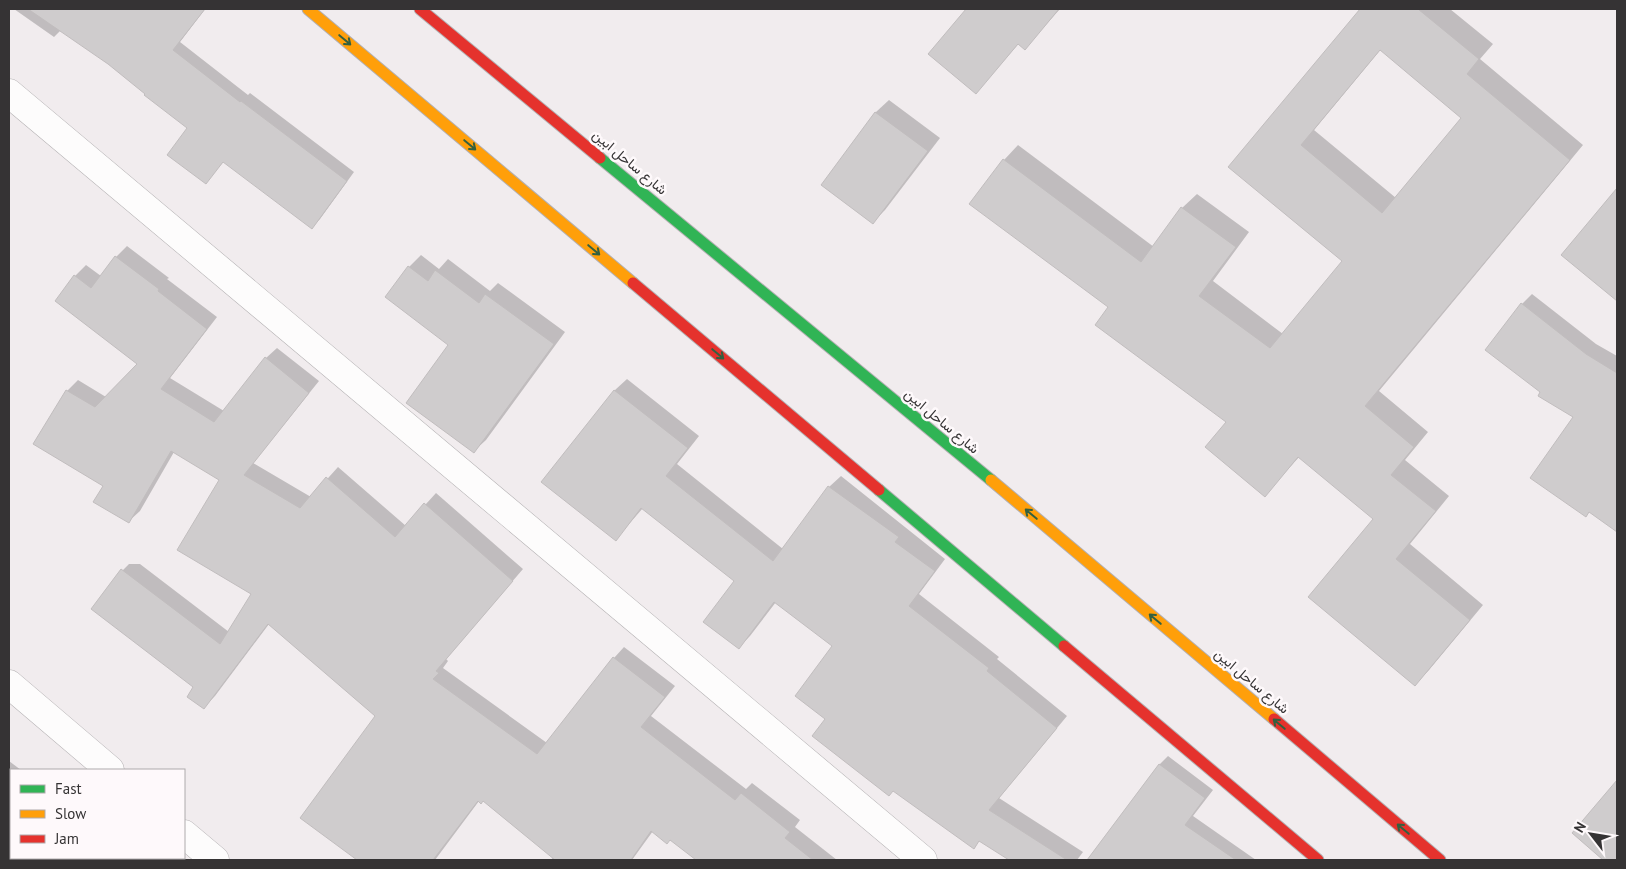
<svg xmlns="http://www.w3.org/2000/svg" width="1626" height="869" font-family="'PT Sans',Vazirmatn,sans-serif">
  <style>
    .shadow { fill: #0003; fill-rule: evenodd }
    .building { fill: #cfcccd; stroke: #c1bdbe; fill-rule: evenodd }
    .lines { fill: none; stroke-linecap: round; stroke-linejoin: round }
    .street-casing { stroke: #b3b0b2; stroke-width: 29 }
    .fast-casing { stroke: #b3b0b2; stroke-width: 13 }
    .slow-casing { stroke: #b3b0b2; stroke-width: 13 }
    .jam-casing { stroke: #b3b0b2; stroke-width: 13 }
    .street { stroke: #fdfcfc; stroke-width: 28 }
    .fast { stroke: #30b455; stroke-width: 11 }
    .slow { stroke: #ff9f0a; stroke-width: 11 }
    .jam { stroke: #e5322d; stroke-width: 11 }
    .oneway { stroke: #336040 }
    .labels { text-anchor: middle; stroke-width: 5; stroke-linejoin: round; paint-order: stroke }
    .street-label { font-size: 14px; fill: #353334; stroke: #fef9fb }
  </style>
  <rect width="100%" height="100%" fill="#f1ecee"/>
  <g class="shadow">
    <polygon points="14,9 205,9 180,42 248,95 250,93 354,172 320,219 312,227 224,161 206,182 189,128 108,63 61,30 54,37"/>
    <polygon points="968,9 1060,9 1025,48 1019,43 976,93 930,54"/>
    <path d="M1362,9H1450L1493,44L1480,59L1583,145L1379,391L1428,432L1405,460L1449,496L1410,544L1483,605L1429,670L1415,684L1375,519L1300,456L1264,496L1228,421L1109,307L1004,160L1018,145L1154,247L1182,208L1197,194L1249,232L1213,281L1283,334L1344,261L1230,167ZM1381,49L1463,118L1396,198L1314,130Z"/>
    <polygon points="889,100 940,138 885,210 873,222 822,185 876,112"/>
    <polygon points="1617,191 1617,300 1563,254"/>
    <polygon points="127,246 169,278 167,279 217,317 170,378 224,411 266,358 277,348 319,381 253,463 311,497 338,467 406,526 436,493 523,569 446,659 448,661 443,668 547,743 614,658 624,647 675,686 651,716 746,789 752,783 800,820 795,827 837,860 698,860 670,839 653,831 632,860 551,860 553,857 484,800 479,801 435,860 359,860 301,817 376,716 269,624 215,696 204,707 195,686 118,575 129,564 140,564 229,632 253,593 220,480 174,452 140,511 129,521 105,485 35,443 67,391 78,380 106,397 138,364 57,301 75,276 86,265 101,276 116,257"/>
    <polygon points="421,255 439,269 448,259 490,291 498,283 565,332 486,440 474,451 450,345 386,297 409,267"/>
    <polygon points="1532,294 1596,344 1617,356 1617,531 1590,511 1586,516 1575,417 1542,392 1522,304"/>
    <polygon points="627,379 699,436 677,464 783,549 829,487 841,476 945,559 919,594 999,657 997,659 1067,716 999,798 1083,852 1077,860 1012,860 980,840 974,847 827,718 834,645 776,602 750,636 739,647 736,581 643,508 616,539 543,482 615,390"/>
    <polygon points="1168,756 1213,790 1193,816 1256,860 1145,860 1109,833 1160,764"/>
    <polygon points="9,761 21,770 11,770 11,858 50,858 48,860 9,860"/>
    <polygon points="1617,782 1617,860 1605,860 1573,833"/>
  </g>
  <g class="building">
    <polygon points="28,9 205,9 173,50 240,102 241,101 347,181 312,229 223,162 206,184 167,155 187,128 144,95 145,94 108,64"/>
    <polygon points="966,9 1059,9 1025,50 1018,44 976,94 928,54"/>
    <path d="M1360,9H1418L1479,59L1467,74L1570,160L1365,406L1414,447L1391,475L1436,511L1396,559L1470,620L1415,686L1308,597L1373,519L1298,457L1265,497L1205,447L1226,422L1095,325L1108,307L969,204L1003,159L1141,262L1181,207L1236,247L1199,296L1270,348L1342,261L1228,167ZM1380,50L1461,118L1382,213L1301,145Z"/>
    <polygon points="875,112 928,151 873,224 821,185"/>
    <polygon points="1617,188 1617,301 1561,255"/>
    <polygon points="115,256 159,289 158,291 207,329 161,389 214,422 265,357 309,393 244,475 300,508 326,477 395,537 424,503 513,581 436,671 439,673 433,679 537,754 613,657 665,697 641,727 735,800 741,793 790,832 785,838 813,860 696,860 670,840 667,844 651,831 631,860 555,860 483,801 481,804 478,801 433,860 357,860 300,818 375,716 268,624 204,709 187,697 193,687 91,609 121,569 220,644 251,594 177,550 219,480 171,451 129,523 93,502 103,486 33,444 66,390 95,407 137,364 55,301 74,275 91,288"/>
    <polygon points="408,266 428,281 435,270 479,303 485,294 554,344 474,453 406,403 448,345 385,297"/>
    <polygon points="1521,303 1586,354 1617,373 1617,532 1589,512 1586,517 1530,478 1573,417 1538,396 1540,392 1485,350"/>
    <polygon points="614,390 688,448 666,476 773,561 828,486 899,537 895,542 935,571 909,606 989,668 987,671 1057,728 989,810 1067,860 1009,860 979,841 974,849 893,791 889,796 812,736 825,719 795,696 832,646 774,602 739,649 703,622 734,581 641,508 616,541 541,482"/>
    <polygon points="1159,764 1205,798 1185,825 1236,860 1087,860"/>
    <polygon points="1617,780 1617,860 1603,860 1572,833"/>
  </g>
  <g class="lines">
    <defs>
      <g id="street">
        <polyline points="9,93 923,860"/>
        <polyline points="9,684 110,770"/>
        <polyline points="184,834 215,860"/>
      </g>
      <g id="fast">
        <polyline points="600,158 991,480"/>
        <polyline points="879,490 1064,646"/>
      </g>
      <g id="slow">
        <polyline points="308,9 633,283"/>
        <polyline points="991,480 1274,719"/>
      </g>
      <g id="jam">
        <polyline points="420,9 600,158"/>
        <polyline points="633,283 879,490"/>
        <polyline points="1064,646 1318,860"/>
        <polyline points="1274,719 1440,860"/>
      </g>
    </defs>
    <use href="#street" class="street-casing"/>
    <use href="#fast" class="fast-casing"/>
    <use href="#slow" class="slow-casing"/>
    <use href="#jam" class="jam-casing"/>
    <use href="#street" class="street"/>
    <use href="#fast" class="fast"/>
    <use href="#slow" class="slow"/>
    <use href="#jam" class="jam"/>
  </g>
  <defs><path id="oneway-shaft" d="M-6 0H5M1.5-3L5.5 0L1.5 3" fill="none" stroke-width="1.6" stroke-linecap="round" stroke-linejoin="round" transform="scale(1.25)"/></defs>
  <g class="oneway">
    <use href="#oneway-shaft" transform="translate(345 40) rotate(40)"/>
    <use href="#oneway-shaft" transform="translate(470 145) rotate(40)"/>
    <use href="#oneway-shaft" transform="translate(594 250) rotate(40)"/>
    <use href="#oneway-shaft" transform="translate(718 354) rotate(40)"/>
    <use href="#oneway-shaft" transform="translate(1031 514) rotate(-140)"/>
    <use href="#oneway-shaft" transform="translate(1155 619) rotate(-140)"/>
    <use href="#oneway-shaft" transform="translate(1279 724) rotate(-140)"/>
    <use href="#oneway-shaft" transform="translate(1403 829) rotate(-140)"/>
  </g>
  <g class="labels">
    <g class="street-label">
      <text transform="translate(630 162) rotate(40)" y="5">شارع ساحل ابين</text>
      <text transform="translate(942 421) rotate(40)" y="5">شارع ساحل ابين</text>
      <text transform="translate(1252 681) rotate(40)" y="5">شارع ساحل ابين</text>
    </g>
  </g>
  <rect width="1626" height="869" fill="none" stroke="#353334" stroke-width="20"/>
  <rect x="10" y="769" width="175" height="90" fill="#fef9fb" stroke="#aeaaab"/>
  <rect x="20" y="785" width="25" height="8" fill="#30b455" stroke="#aeaaab"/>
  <text x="55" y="794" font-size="15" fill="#353334">Fast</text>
  <rect x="20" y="810" width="25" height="8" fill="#ff9f0a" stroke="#aeaaab"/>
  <text x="55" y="819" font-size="15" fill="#353334">Slow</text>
  <rect x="20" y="835" width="25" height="8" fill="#e5322d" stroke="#aeaaab"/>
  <text x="55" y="844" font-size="15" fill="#353334">Jam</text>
  <g transform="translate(1591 834) rotate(301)" stroke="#fef9fb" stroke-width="4" paint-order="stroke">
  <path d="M0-4L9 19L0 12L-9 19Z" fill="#353334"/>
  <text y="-8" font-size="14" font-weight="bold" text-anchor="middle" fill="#353334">N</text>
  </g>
</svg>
